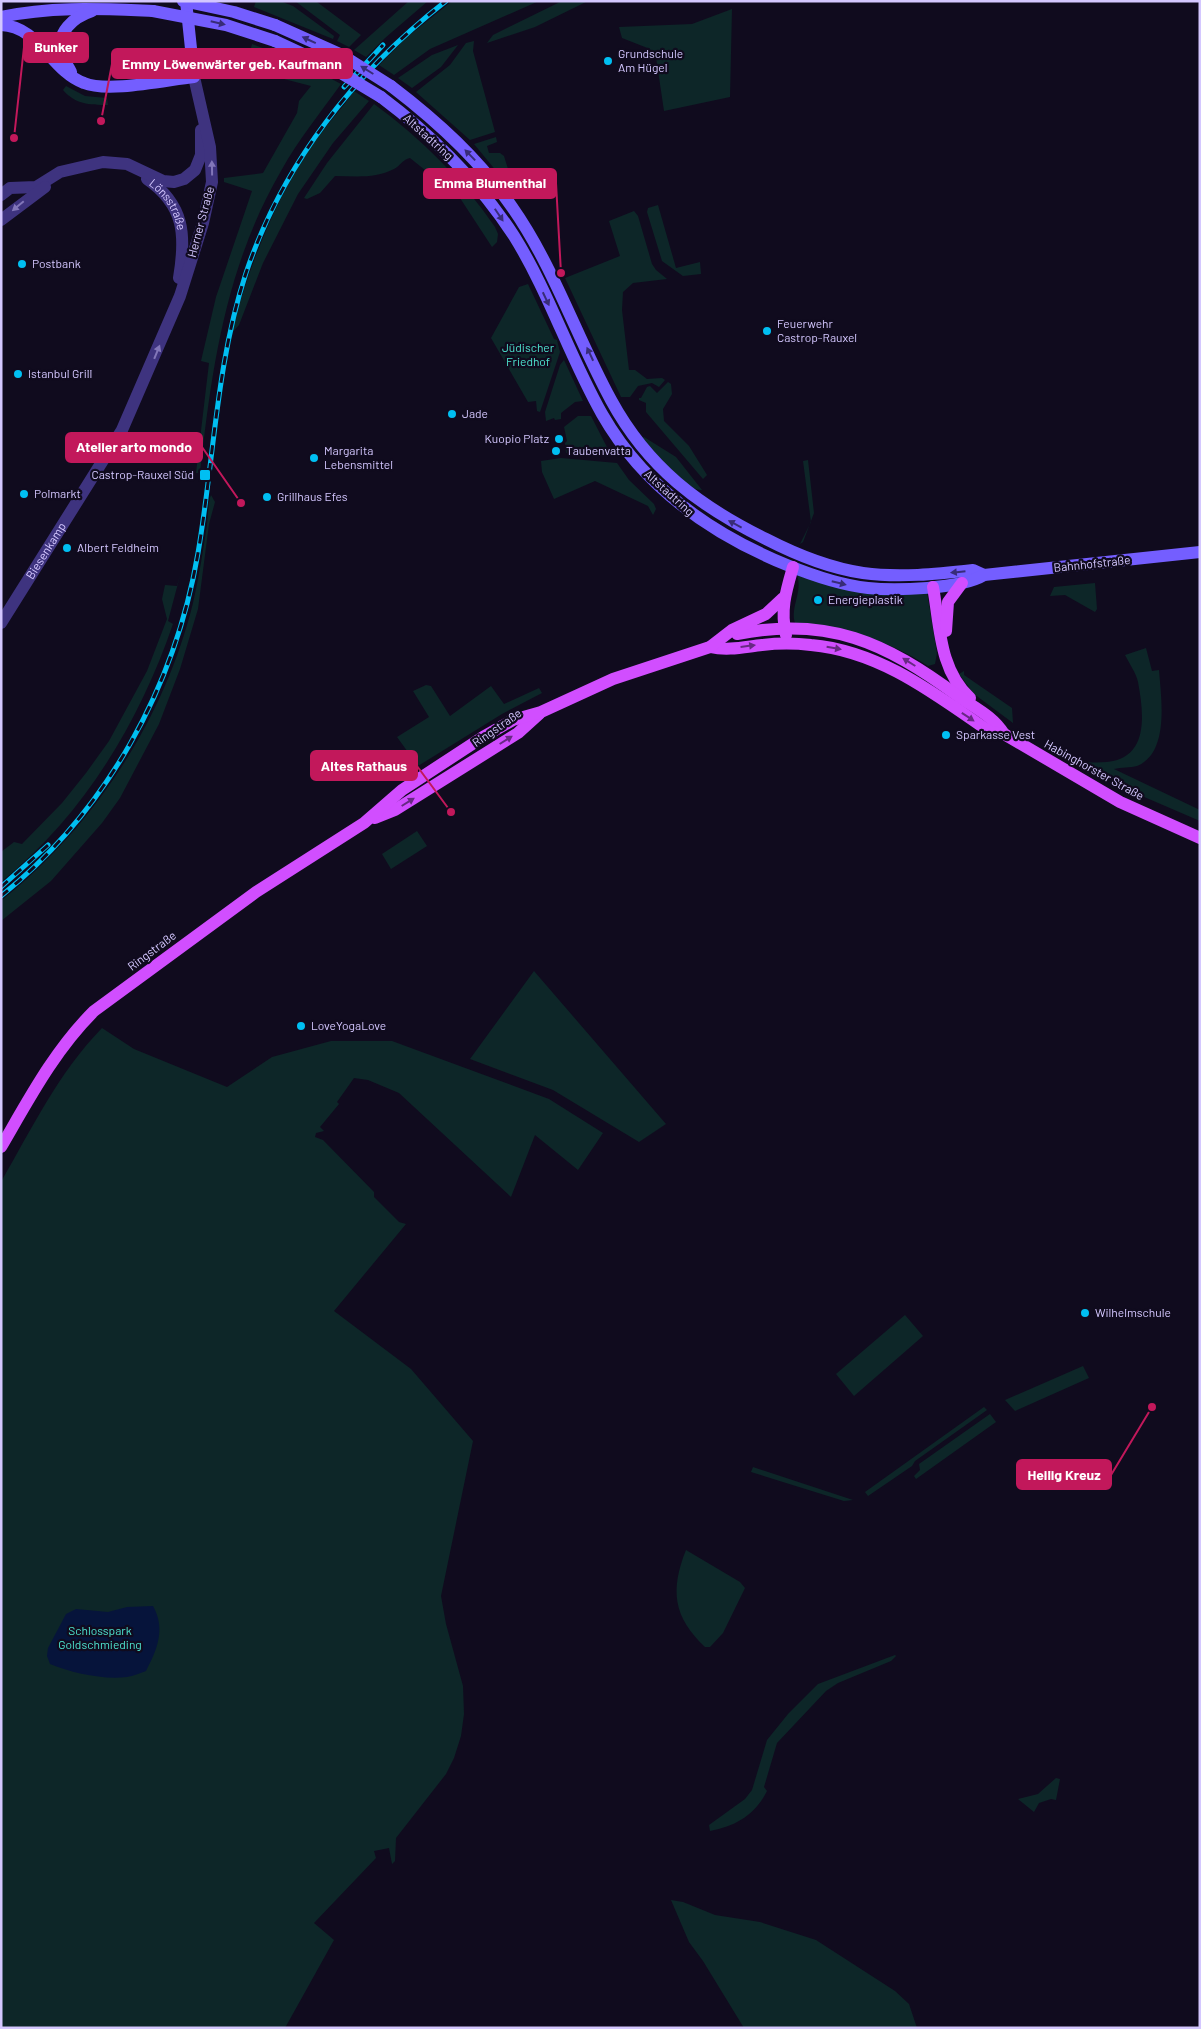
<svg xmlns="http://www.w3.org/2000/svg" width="1201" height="2029" font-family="Barlow,sans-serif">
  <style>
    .green { fill: #0d2628 }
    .water { fill: #06143b }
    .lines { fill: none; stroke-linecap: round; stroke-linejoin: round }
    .tertiary { stroke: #3e337f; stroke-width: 12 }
    .secondary { stroke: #745eff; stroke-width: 12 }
    .primary { stroke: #d14eff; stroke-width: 12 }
    .rail-casing { stroke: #00bff2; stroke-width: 5 }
    .rail { stroke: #100b1e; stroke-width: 3; stroke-dasharray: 9; stroke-linecap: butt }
    .secondary-bridge { stroke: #745eff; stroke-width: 12 }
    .oneway { fill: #382c78 }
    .oneway2 { fill: #8276b9 }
    .oneway3 { fill: #672983 }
    .poi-dot { fill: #00bff2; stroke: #100b1e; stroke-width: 2 }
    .labels { text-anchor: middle; stroke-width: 4.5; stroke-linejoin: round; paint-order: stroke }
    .poi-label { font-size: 12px; fill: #d4c7ff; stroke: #100b1e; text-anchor: start }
    .street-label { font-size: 12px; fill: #d4c7ff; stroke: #100b1e }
    .park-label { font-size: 12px; fill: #4ee4cf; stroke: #100b1e }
    .leader { fill: none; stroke: #c2185b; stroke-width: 2 }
    .callout-dot { fill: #c2185b; stroke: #100b1e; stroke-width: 2 }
    .callout { fill: #c2185b; stroke: #c2185b; stroke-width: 2 }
    .callout-label { font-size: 14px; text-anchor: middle; font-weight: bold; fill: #fff }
  </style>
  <rect width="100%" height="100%" fill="#100b1e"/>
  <g class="green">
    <polygon points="256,1 280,1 293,6 334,36 333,39 254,7"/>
    <polygon points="295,1 317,2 361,35 349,47 337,41 340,35"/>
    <polygon points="409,1 428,1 385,38 366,57 354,50"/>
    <polygon points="452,1 539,1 430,49 394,75 379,65 406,38"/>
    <polygon points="562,1 588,1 535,27 487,43 493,35"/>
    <polygon points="732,9 730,97 664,111 656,57 652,54 650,49 622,38 619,27 692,24"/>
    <polygon points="474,41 473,51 495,132 470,140 416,92 450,65 466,43"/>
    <path d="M252,44L300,62L341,84C321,112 298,140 281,171C226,266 212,366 200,473H196L209,363L201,361L216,297L252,191L224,182V178L263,173L297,113L299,101L311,86L249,70L242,76L241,72L249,56Z"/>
    <polygon points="458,45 441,67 412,88 398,78 432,55"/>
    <path d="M66,86L85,96L107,98L108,105C89,105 75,104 63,90Z"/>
    <path d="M354,91L369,101L333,143L298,194L263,263L239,325L231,334C249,266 274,201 314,142C327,124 342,109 354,91Z"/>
    <path d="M374,104C422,139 462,179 495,227L498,234L497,242L492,247L460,198L410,158C403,159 400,166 394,169C375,179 355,176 335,176L320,193L307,199L304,198L327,163Z"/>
    <polygon points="496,137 497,142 487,146 489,153 500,153 504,156 516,195 474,144"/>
    <polygon points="658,205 676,268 700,262 701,274 683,276 662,261 647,212 648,208"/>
    <polygon points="634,211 638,216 652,264 656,270 667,279 633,283 623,292 622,310 629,370 635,370 647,379 662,378 665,380 659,387 652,383 638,386 630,397 621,397 565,278 620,256 609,221"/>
    <polygon points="528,284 554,339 557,340 560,352 540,412 537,411 536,401 528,402 491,338 519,287"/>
    <polygon points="564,360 583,401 575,402 561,413 561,419 555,420 554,418 546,421 545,412 560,365"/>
    <polygon points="668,382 671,384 672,394 663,409 664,421 689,446 707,475 703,479 646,412 646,403 639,400 639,398 641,398 647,387 650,386 657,393"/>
    <polygon points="578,416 591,416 611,455 605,457 566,453 565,443 567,441 564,427"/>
    <path d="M644,437L676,457L702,490C686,492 653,450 642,438Z"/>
    <polygon points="561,458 617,463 629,480 654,504 656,509 653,515 648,506 595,481 554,499 542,472 541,461"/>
    <polygon points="808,460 814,513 803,542 800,544 811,522 803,461"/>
    <path d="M211,495L215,502L209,524L198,609L180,669L159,724L120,798L102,823L51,881L1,921V901C94,826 164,720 193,603C199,577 203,551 207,525C208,516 208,502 211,495Z"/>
    <path d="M181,572L168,621L173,624C139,723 83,816 1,882V852L14,842L22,844L62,803L86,773L109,741L147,671L167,619L162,599L165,585L177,586Z"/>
    <path d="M797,575L927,592L937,653L935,664L928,666C886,639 844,628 795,623C790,607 803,592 797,575Z"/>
    <polygon points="1095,583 1097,609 1095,612 1065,595 1050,596 1054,587"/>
    <path d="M1146,648L1152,671L1159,670C1161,697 1170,753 1137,766C1131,768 1121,767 1114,769L1200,810V821L1128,790L1069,757C1081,763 1094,763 1107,762C1149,758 1144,714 1138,682C1136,673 1129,663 1125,655Z"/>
    <polygon points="964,671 964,675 1012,708 1013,723 974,694 959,674"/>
    <polygon points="426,685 431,686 450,716 491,686 504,704 539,688 542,693 502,714 418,766 397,737 429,717 413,691"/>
    <polygon points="417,831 427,846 391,869 382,854"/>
    <polygon points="534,971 666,1124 639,1142 553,1090 470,1059"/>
    <path d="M102,1028L134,1049L227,1087L272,1057L331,1041H392L549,1099L603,1133L578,1170L535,1135L511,1197L399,1093L368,1080L354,1078L337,1102L339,1104L320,1127L324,1131L316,1133L315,1137L323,1140L374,1192V1197L399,1222L406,1224L334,1311L411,1369L473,1441L441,1596L446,1624L463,1686L464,1714L461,1736L454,1758L446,1774L396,1838L395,1861L392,1864L389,1848L374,1851L376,1858L314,1923L334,1940L285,2028H1V1182C32,1128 59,1072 102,1028Z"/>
    <polygon points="905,1315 923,1336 854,1396 836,1374"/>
    <polygon points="1083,1366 1089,1378 1015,1411 1005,1400"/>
    <polygon points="984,1407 987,1410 915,1461 912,1466 868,1496 865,1492"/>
    <polygon points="990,1414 996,1422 916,1479 914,1476 920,1470 919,1464"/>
    <polygon points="753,1467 853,1500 844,1501 751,1472"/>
    <path d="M686,1550L740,1582L745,1588L723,1633L710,1647H705C673,1617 670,1590 686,1550Z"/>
    <path d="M895,1655L896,1656L891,1661L838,1683L826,1691L777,1743L764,1787L767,1791C755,1815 736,1826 710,1831L709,1825L745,1799L752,1790L767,1740L788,1714L818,1684Z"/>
    <polygon points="1056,1778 1060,1779 1056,1800 1051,1799 1039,1803 1034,1812 1018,1799 1038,1794"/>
    <polygon points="671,1900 683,1902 715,1915 760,1922 816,1940 895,1991 909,2004 917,2028 744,2028 703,1961 689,1942"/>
  </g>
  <path class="water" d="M153,1606C166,1629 157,1650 146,1671C140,1673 133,1676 127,1677C103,1680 72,1673 50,1664L47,1656L48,1648L66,1614L76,1609L108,1612L127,1607Z"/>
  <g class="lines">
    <g class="tertiary">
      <path id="s1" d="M147,179C185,205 186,236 179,278"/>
      <polyline points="1,195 10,188 36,187 60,172 103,162 127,164 163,181 174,182 184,179 195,170 201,155 201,130"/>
      <polyline points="1,220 45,187"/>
      <path id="s2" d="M1,623L122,430L180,296L203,223L212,182L210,147L194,77"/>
    </g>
    <g class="secondary">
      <path d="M1,17C52,6 102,9 153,11"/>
      <path d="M1,25C39,26 51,71 84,83C108,93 166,80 194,77L186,1"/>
      <polyline points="275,25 342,55"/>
      <polyline points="275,41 331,67"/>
      <path d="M71,72C68,66 64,61 62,55C55,32 74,17 92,11"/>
      <path d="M391,86C437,121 479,159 512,207C554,267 576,336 611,400C648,468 699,506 766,539C797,555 829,568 863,573C899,578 937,574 973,570L984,575"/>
      <path d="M381,97C433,136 478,181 514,236C549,292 569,356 602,414C643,486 711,534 787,565C814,576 840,585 868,588C895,591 961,589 984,575L1200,552"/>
    </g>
    <g class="primary">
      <path d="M933,587C940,625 939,670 970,698"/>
      <polyline points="946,631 948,602 962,583"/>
      <path d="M737,634C828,616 885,642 958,696C975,708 993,716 1004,734"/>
      <path d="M786,635C780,610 786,591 793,567"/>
      <path d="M710,647C728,651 744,647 762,645C778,643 795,643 811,645C880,651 935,694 990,732L1004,734L1120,802L1200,838"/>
      <polyline points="375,818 395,810 518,733 539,714"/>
      <path d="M1,1147C29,1099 54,1051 94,1011L256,892L364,823L402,790L483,737L513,720L541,712L613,679L710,647L732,630L766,614L783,598"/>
    </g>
    <defs>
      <g id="rail">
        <polyline points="344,87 383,45"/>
        <polyline points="1,887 48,845"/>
        <path d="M1,896C107,811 175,687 198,553C214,460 216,364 246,273C283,163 355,72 446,1"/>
      </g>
    </defs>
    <use href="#rail" class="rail-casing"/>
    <use href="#rail" class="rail"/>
    <g class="secondary-bridge">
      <polyline points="183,1 234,12 275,25"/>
      <polyline points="153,11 226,25 275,41"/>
      <polyline points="342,55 391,86"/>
      <polyline points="331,67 381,97"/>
    </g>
  </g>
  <defs><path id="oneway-solid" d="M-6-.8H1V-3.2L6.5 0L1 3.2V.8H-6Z" transform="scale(1.25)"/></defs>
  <g class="oneway">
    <use href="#oneway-solid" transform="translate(218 23) rotate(13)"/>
    <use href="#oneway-solid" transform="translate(309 40) rotate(-155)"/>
    <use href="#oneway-solid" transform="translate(367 70) rotate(-148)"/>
    <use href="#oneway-solid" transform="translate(470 155) rotate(-134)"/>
    <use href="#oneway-solid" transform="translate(499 215) rotate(56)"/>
    <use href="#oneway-solid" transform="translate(546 299) rotate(65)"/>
    <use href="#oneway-solid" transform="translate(590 354) rotate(-115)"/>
    <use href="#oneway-solid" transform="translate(735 524) rotate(-152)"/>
    <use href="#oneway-solid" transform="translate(958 572) rotate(174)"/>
    <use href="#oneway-solid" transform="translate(839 583) rotate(14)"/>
  </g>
  <g class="oneway2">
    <use href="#oneway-solid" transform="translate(212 168) rotate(-91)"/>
    <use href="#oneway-solid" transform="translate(18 206) rotate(140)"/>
    <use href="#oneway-solid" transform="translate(157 352) rotate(-68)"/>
  </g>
  <g class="oneway3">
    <use href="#oneway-solid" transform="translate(748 646) rotate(-7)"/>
    <use href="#oneway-solid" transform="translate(834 648) rotate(10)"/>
    <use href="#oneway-solid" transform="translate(909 662) rotate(-148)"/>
    <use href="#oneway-solid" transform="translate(968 717) rotate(34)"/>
    <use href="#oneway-solid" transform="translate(506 740) rotate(-32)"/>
    <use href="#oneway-solid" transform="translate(408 802) rotate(-32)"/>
  </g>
  <g class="poi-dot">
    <circle cx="608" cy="61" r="5"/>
    <circle cx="22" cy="264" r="5"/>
    <circle cx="767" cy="331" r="5"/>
    <circle cx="18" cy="374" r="5"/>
    <circle cx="452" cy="414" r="5"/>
    <circle cx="559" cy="439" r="5"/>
    <circle cx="556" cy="451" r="5"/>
    <circle cx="314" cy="458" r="5"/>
    <rect x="199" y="469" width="12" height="12" rx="2.5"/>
    <circle cx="24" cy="494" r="5"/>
    <circle cx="267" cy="497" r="5"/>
    <circle cx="67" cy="548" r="5"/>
    <circle cx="818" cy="600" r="5"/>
    <circle cx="946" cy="735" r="5"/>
    <circle cx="301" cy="1026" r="5"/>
    <circle cx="1085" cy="1313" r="5"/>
  </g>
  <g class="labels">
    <g class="poi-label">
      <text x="618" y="58">Grundschule<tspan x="618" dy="14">Am Hügel</tspan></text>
      <text x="32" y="268">Postbank</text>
      <text x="777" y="328">Feuerwehr<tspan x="777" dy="14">Castrop-Rauxel</tspan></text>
      <text x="28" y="378">Istanbul Grill</text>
      <text x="462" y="418">Jade</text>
      <text x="549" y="443" text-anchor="end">Kuopio Platz</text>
      <text x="324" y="455">Margarita<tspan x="324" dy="14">Lebensmittel</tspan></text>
      <text x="566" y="455">Taubenvatta</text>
      <text x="194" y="479" text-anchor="end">Castrop-Rauxel Süd</text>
      <text x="34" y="498">Polmarkt</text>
      <text x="277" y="501">Grillhaus Efes</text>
      <text x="77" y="552">Albert Feldheim</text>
      <text x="828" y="604">Energieplastik</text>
      <text x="956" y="739">Sparkasse Vest</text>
      <text x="311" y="1030">LoveYogaLove</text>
      <text x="1095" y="1317">Wilhelmschule</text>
    </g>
    <g class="street-label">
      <text transform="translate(428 137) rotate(42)" y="4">Altstadtring</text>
      <text dy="4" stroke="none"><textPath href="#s1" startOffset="34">Lönsstraße</textPath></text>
      <text transform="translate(201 222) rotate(-75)" y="4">Herner Straße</text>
      <text transform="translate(669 493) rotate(42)" y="4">Altstadtring</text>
      <text dy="4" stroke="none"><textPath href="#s2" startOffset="85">Biesenkamp</textPath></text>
      <text transform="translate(1092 564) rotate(-6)" y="4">Bahnhofstraße</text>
      <text transform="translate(497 728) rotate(-35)" y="4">Ringstraße</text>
      <text transform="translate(1094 770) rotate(29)" y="4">Habinghorster Straße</text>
      <text transform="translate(152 951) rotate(-37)" y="4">Ringstraße</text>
    </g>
    <g class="park-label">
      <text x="528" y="352">Jüdischer<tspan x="528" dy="14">Friedhof</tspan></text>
      <text x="100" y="1635">Schlosspark<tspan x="100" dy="14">Goldschmieding</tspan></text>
    </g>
  </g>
  <path class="leader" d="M14 138L24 47M101 121L112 64M561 273L556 183M241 503L202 447M451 812L417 766M1152 1407L1111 1475"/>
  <g class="callout-dot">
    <circle cx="14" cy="138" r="5"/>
    <circle cx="101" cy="121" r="5"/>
    <circle cx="561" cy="273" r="5"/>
    <circle cx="241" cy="503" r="5"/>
    <circle cx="451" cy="812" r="5"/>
    <circle cx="1152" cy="1407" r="5"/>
  </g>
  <g class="callout">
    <rect x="24" y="33" width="64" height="29" rx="5"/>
    <rect x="112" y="49" width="240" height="29" rx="5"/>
    <rect x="424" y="169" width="132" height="29" rx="5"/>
    <rect x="66" y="433" width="136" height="29" rx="5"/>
    <rect x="311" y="751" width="106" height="29" rx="5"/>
    <rect x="1017" y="1460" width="94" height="29" rx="5"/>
  </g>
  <g class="callout-label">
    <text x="56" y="52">Bunker</text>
    <text x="232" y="69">Emmy Löwenwärter geb. Kaufmann</text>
    <text x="490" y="188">Emma Blumenthal</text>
    <text x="134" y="452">Atelier arto mondo</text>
    <text x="364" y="771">Altes Rathaus</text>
    <text x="1064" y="1480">Heilig Kreuz</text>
  </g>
  <rect width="1201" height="2029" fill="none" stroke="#d4c7ff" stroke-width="5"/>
</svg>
